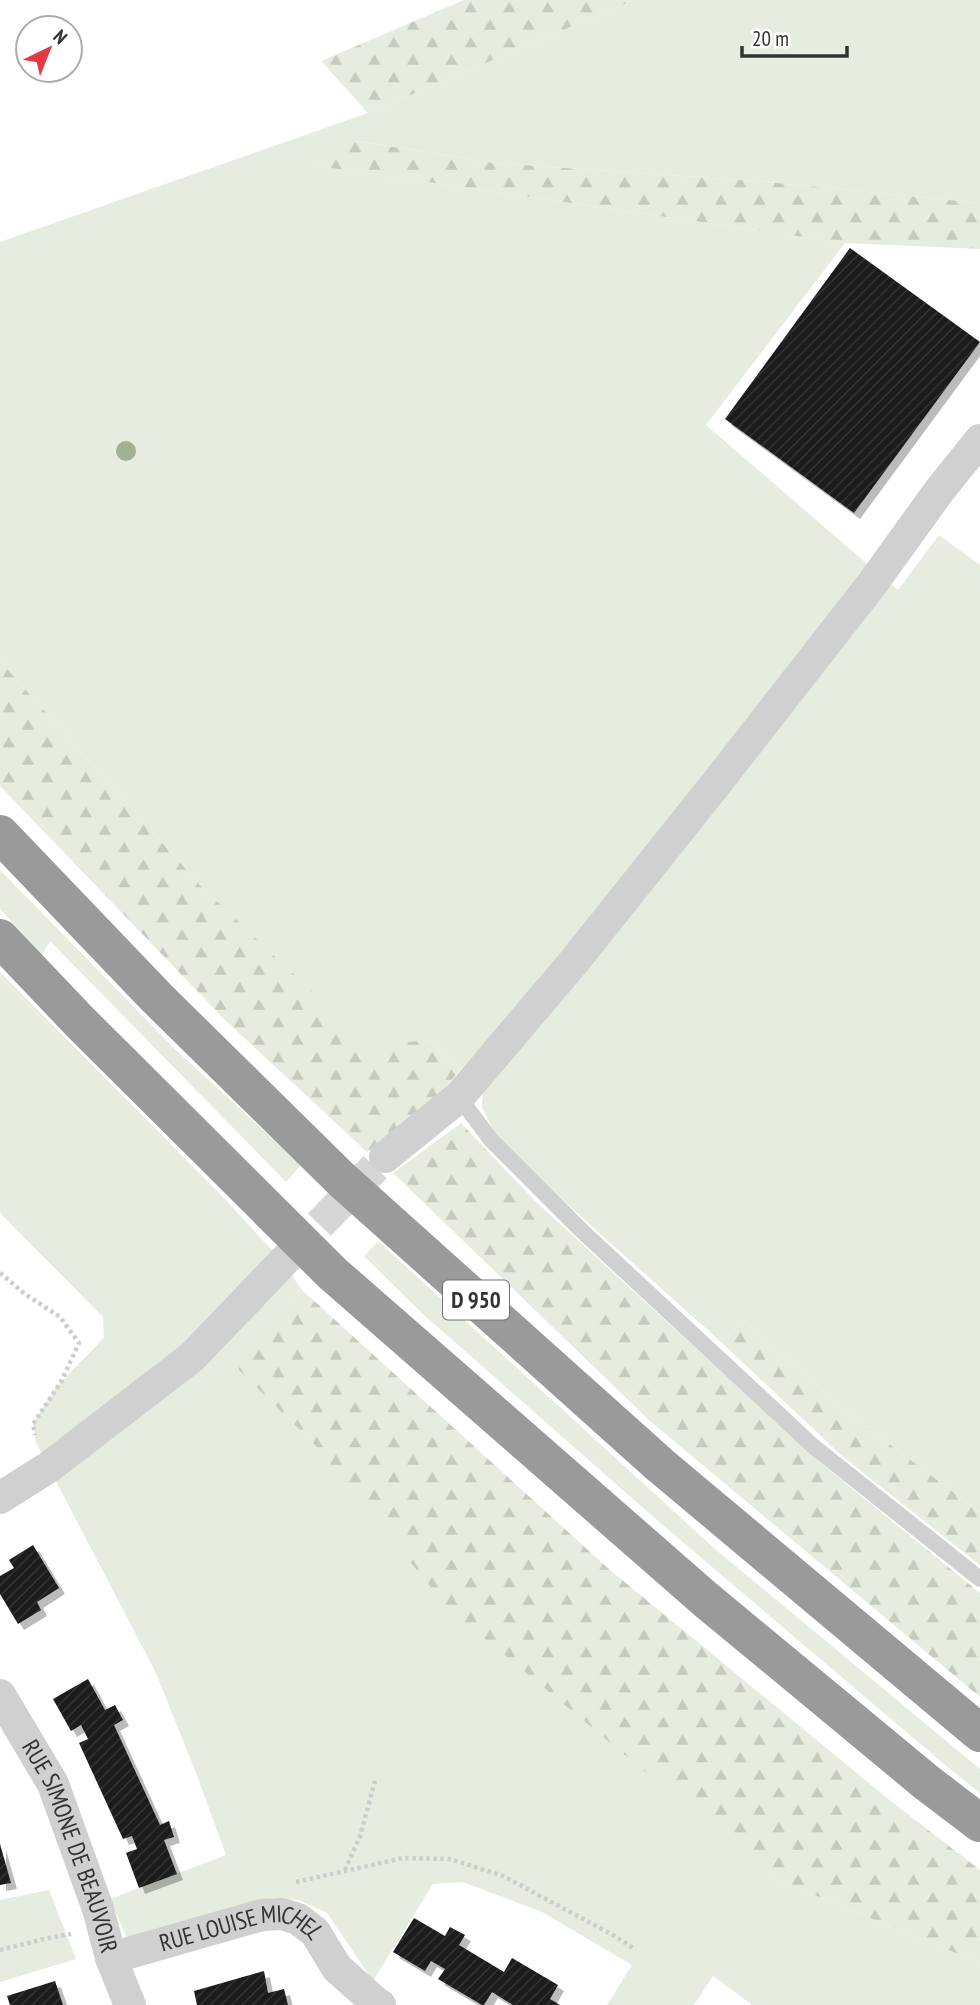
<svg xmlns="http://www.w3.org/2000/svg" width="980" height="2005" font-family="'PT Sans Narrow',sans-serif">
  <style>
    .green { fill: #e6ecdf }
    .forest { fill: url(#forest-firs) }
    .building { fill: url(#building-hatch); filter: url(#shadow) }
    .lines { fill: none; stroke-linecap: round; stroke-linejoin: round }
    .street-tunnel { stroke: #d6d6d6; stroke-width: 32; stroke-dasharray: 32 16; stroke-linecap: butt }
    .path { stroke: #cdcdcd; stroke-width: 4.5; stroke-dasharray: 3.5 3.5; stroke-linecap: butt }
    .lane { stroke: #d0d0d0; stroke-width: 16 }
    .street { stroke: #d0d0d0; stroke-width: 32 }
    .highway { stroke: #9a9a9a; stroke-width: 38 }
    .tree { fill: #a2b095 }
    .labels { text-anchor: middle; stroke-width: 7; stroke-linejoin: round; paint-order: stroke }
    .shield { fill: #fff; stroke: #707070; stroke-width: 2 }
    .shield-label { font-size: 23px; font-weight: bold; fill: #333 }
    .street-label { font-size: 24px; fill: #333; stroke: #fff }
  </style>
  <defs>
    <pattern id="forest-firs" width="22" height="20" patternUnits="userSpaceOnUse" patternTransform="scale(1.75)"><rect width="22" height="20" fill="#e6ecdf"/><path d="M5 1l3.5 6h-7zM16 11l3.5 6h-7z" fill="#c6cbc0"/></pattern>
    <pattern id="building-hatch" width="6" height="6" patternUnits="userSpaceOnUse" patternTransform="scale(1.75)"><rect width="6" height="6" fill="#1a1a1a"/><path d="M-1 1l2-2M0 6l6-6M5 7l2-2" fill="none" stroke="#333"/></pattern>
    <filter id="shadow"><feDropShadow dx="6" dy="6" stdDeviation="0" flood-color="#0004"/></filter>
  </defs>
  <rect width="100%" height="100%" fill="#fff"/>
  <g class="green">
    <polygon points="634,0 980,0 980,203 756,181 494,163 357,141 312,165 845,243 706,425 873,569 592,925 460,1070 428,1040 369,1047 199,884 0,661 0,242 368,113"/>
    <polygon points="939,535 980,565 980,1512 848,1413 745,1321 721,1342 567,1204 495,1134 482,1107 483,1083 890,583 898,590"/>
    <polygon points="0,870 176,1050 301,1165 286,1182 50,941 42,955 0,909"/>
    <polygon points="0,972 220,1194 283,1262 301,1289 232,1362 316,1446 773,1878 980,1963 980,2005 752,2005 713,1976 694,2005 607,2005 632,1965 542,1912 463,1882 433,1884 373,1981 327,1913 299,1900 272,1898 206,1918 127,1938 110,1899 226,1855 195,1770 155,1671 36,1443 33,1424 56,1387 104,1338 103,1317 0,1213"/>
    <polygon points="378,1241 715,1549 980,1769 980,1793 951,1770 658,1521 425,1316 364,1256"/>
    <polygon points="49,1890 76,1959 0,1982 0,1900"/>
  </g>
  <g class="forest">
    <polygon points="464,0 634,0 368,113 321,61"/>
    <polygon points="356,141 494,163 756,181 980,203 980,249 845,243 311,165"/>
    <polygon points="0,661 199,884 369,1046 428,1040 460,1070 437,1098 367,1152 226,1021 0,786"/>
    <polygon points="461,1123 534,1200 822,1464 980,1593 980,1697 650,1421 393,1173"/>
    <polygon points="301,1289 610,1570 892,1802 980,1870 980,1963 773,1878 447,1607 316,1446 231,1362"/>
    <polygon points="745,1321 848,1413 980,1512 980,1565 841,1455 721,1342"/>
  </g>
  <g class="building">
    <polygon points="850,248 980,342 854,513 725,419"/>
    <polygon points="33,1545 59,1588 37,1602 41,1610 18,1624 0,1594 0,1576 14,1568 9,1560"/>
    <polygon points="88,1679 105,1710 115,1705 123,1720 114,1725 160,1825 169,1821 174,1837 164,1840 177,1874 139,1888 126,1853 137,1849 132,1836 123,1839 79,1743 88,1739 81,1725 71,1731 53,1699"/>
    <polygon points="0,1844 11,1883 0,1885"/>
    <polygon points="414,1918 445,1936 450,1927 465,1935 459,1945 504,1972 512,1958 558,1985 550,1999 560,2005 513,2005 492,1992 484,2005 482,2005 438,1979 445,1969 431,1961 425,1971 393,1952"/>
    <polygon points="264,1971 268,1993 284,1989 288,2005 197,2005 194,1991"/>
    <polygon points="55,1981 63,2005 10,2005 7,1996"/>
  </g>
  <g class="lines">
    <polyline class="street-tunnel" points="286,1259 385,1157"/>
    <g class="path">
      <polyline points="0,1273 25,1294 60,1317 79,1343 61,1382 33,1424 35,1435"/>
      <polyline points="345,1870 360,1836 375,1781"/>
      <polyline points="296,1882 403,1858 450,1859 503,1876 613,1935 633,1948"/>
      <polyline points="0,1950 44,1939 71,1934"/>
    </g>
    <polyline class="lane" points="459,1097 491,1140 582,1231 813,1446 980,1579"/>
    <g class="street">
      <polyline points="385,1157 459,1097 572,964 715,785 872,584 939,491 980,440"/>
      <polyline points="0,1498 49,1467 192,1357 283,1262"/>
      <path id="s1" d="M0,1695L53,1784L98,1909L111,1958L130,2005"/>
      <path id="s2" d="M111,1958L262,1915L282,1914L298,1919L315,1932L337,1968L374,2001L380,2005"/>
    </g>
    <g class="highway">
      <polyline points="0,834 157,998 341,1179 660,1465 980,1733"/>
      <polyline points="0,938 79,1021 332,1273 705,1599 926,1782 980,1823"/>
    </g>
  </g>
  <circle class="tree" cx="126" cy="451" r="10"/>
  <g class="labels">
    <rect class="shield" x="443" y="1280.5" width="66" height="39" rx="5"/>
    <g class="shield-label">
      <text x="476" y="1308">D 950</text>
    </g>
    <g class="street-label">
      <text dy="8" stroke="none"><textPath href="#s1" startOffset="168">RUE SIMONE DE BEAUVOIR</textPath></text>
      <text dy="8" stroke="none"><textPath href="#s2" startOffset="136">RUE LOUISE MICHEL</textPath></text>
    </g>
  </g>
  <g transform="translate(49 49) rotate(43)"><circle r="33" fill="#ffffff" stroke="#adadad" stroke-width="2"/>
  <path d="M0-5L12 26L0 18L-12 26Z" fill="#e63946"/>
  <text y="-10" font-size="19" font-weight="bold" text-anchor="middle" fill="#333333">N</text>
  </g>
  <path d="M742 46v10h105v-10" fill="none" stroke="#333333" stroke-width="3.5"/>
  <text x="752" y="46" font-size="21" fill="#333333" stroke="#ffffff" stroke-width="5" paint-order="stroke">20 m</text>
</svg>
